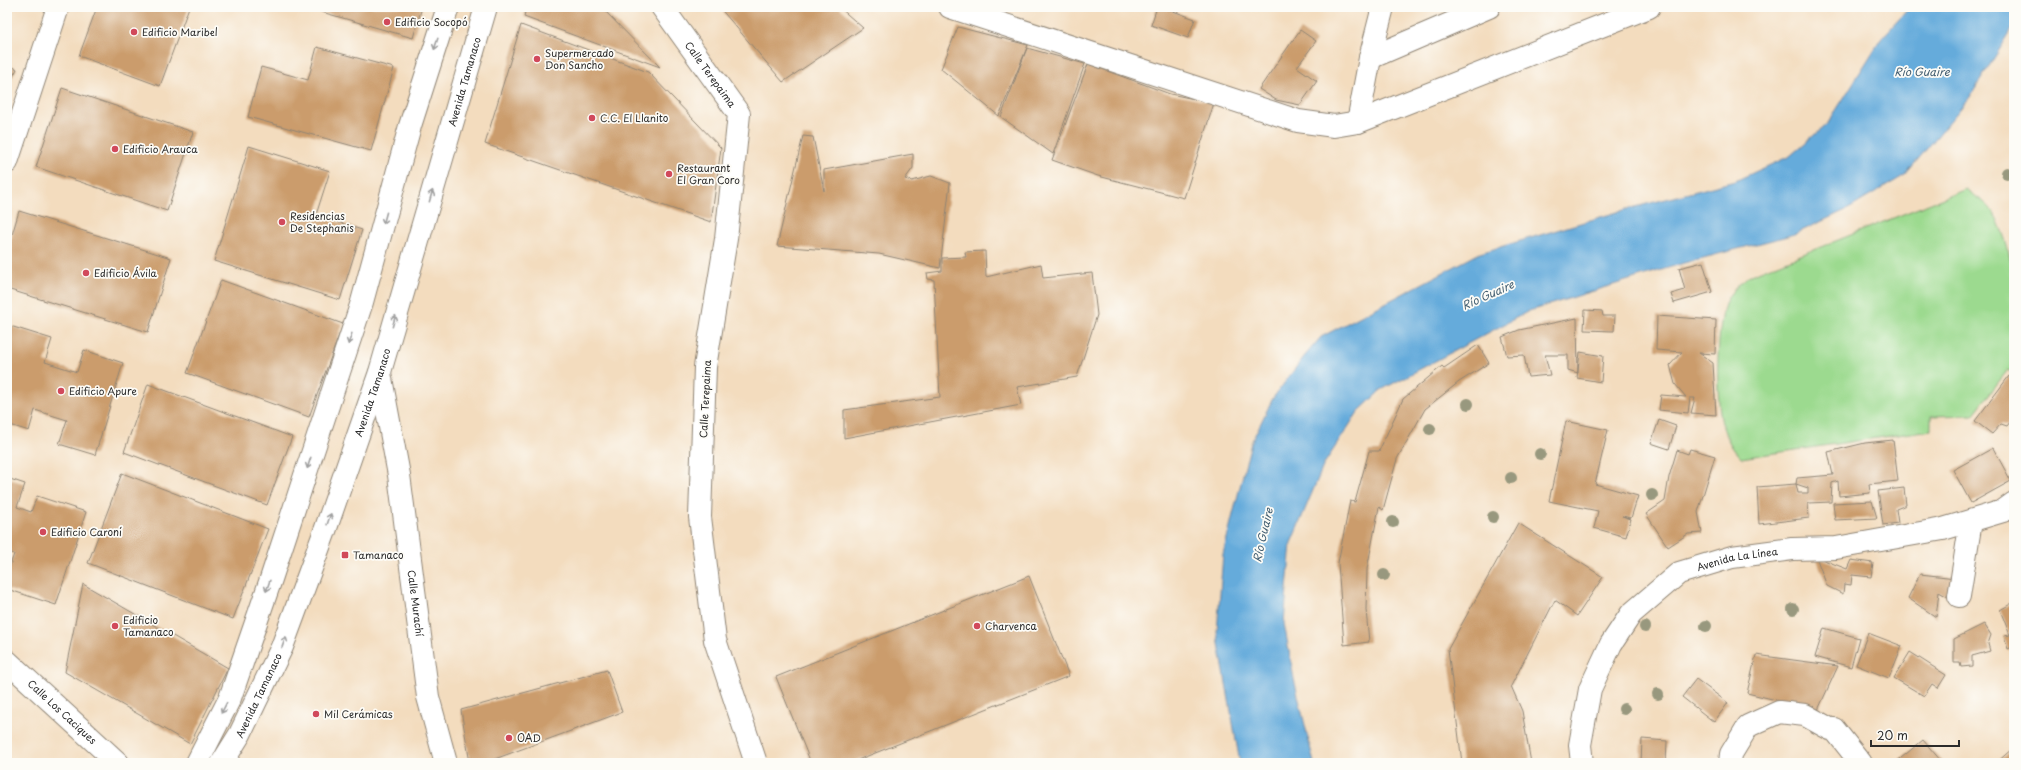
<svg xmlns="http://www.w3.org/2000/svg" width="2021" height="770" font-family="'Playpen Sans',sans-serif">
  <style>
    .green { fill: #9cda8f; stroke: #64825d }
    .water { fill: #65abdb; stroke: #486b83 }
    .building { fill: #cb9c6c; fill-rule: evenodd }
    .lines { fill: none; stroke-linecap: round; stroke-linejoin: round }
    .minor-casing { stroke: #8f8474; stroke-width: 24 }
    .minor { stroke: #fff; stroke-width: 22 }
    .tree { fill: #98987e }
    .oneway { stroke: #a0a0a0 }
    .poi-dot { fill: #d1495b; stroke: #fdfcf7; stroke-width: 1.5 }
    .labels { text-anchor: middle; stroke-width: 3.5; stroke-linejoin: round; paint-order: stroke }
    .poi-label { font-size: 10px; fill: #2b2b2b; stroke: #fdfcf7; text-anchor: start }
    .street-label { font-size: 10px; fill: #2b2b2b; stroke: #fdfcf7 }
    .water-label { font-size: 11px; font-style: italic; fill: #425e71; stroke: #fdfcf7 }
  </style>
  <rect width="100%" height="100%" fill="#fdfcf7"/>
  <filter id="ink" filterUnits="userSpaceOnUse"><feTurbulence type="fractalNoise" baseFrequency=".025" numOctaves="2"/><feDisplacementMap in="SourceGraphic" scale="8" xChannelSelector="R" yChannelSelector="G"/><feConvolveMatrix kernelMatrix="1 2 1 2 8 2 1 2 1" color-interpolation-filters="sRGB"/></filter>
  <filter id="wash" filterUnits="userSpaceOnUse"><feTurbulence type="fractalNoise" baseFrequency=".012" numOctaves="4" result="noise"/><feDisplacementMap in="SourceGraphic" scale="16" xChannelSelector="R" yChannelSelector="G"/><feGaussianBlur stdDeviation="0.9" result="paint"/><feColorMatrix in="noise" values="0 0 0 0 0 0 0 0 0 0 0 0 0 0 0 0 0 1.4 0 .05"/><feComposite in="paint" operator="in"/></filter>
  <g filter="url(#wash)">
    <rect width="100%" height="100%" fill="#f3dcbe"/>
    <path class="green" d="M1966,189C1974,196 1987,202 1992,211C2021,257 2014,321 2014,374L2007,371L1973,415L1931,416V430L1741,458C1732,449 1727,439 1723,427C1715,402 1716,323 1727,299C1731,291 1741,283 1748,276Z"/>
    <polygon class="water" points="1910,7 2014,7 2014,26 1970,97 1905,175 1850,208 1795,234 1684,263 1529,311 1381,390 1358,412 1324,464 1291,543 1284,623 1294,679 1314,763 1240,763 1217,632 1223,554 1251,443 1273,398 1303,358 1321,337 1480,253 1624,210 1735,181 1790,156 1828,123 1881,39"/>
    <g id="blocks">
      <g class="building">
        <polygon points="97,7 189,7 160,86 79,56"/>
        <polygon points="304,7 422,7 413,38"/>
        <polygon points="526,7 601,7 660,67 524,17"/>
        <polygon points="719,7 839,7 863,28 783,82"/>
        <polygon points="1157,7 1162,7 1195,19 1188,38 1151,25"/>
        <polygon points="521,25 648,72 721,148 711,222 485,144"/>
        <polygon points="958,27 1028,45 999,116 941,69"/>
        <polygon points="1300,30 1316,41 1297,67 1317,81 1300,105 1276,100 1259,89"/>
        <polygon points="317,47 394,68 371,151 248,117 261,67 308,80"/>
        <polygon points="1027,48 1085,64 1053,154 1001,117"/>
        <polygon points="7,64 17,69 7,87"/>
        <polygon points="1088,64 1170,94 1214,103 1184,198 1098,176 1052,160"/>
        <polygon points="62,88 193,132 167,211 36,167"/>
        <polygon points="803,136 813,137 824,191 824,170 913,154 913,168 905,179 912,181 931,176 950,183 940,268 879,254 777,246"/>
        <polygon points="249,146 330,171 316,215 362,230 340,300 214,261"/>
        <polygon points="19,211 171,258 148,332 7,289 7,252"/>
        <polygon points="985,251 986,277 1041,264 1043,278 1092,273 1097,315 1077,377 1017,387 1021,405 844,438 844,410 940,397 934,280 928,279 927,273 942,271 942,258 966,257 965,252"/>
        <polygon points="1703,262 1712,292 1674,303 1671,294 1685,290 1679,268"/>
        <polygon points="221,280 343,324 309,417 187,373"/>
        <polygon points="1585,310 1602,311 1603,316 1615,316 1614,331 1584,330"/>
        <polygon points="1657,316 1716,320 1715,354 1699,353 1713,363 1716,415 1691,413 1695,398 1690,398 1688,413 1659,410 1661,395 1686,397 1675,384 1670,365 1682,352 1656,350"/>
        <polygon points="1577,318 1578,373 1568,370 1568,355 1545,355 1550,375 1528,377 1524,355 1507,356 1502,337 1519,330"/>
        <polygon points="7,325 52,339 45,362 77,372 84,350 123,363 95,455 59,444 67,420 35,410 29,431 7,424"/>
        <polygon points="1478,345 1489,363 1459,382 1425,409 1397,459 1383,510 1379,507 1367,569 1366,610 1369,642 1344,645 1338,563 1350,501 1355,502 1369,451 1379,451 1403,399 1442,366 1444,368"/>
        <polygon points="1580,352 1603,356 1601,382 1577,378"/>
        <polygon points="2009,376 2014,380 2013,391 2014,417 2007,426 2001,424 1992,434 1975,421"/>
        <polygon points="148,384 292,437 267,505 124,452"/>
        <polygon points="1659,420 1676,426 1669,449 1651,443"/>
        <polygon points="1566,421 1608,430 1595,484 1638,496 1631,518 1622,516 1631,519 1626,537 1594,528 1598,511 1549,501"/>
        <path d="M1893,440L1898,481L1869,484L1870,493L1839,496L1838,481L1832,483L1831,502L1808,503L1809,518L1759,524L1757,487L1796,484L1797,478L1833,475L1828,452L1865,443ZM1796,484L1808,488V493H1798Z"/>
        <polygon points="1993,448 2011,481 1971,503 1953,470"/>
        <polygon points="1690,449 1715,456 1698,512 1702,533 1688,534 1668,547 1646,514 1665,501 1669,477 1677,450 1688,454"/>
        <polygon points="122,473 268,529 233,619 88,563"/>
        <polygon points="7,478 25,484 17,507 31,512 37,496 86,512 56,605 7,589 7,574 14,554 7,551"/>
        <polygon points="1904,488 1906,505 1896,509 1898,523 1883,525 1878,491"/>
        <polygon points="1872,501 1877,518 1835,520 1833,503"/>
        <polygon points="1518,523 1603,577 1577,616 1555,600 1511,686 1522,711 1531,763 1462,763 1448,649"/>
        <polygon points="1816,557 1847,569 1851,560 1873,563 1871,577 1852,575 1851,585 1844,584 1843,594 1827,586"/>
        <polygon points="1920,574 1956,578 1955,601 1939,592 1936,617 1908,598"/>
        <polygon points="1029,576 1069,676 850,763 811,763 776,677"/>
        <polygon points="83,584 228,668 190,744 65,672"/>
        <polygon points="2014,602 2014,646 2008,649 2004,636 2010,635 2000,610"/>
        <polygon points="1984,624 1991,635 1988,644 1990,651 1972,656 1972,666 1961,667 1960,663 1954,663 1954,639"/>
        <polygon points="1824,628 1859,638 1851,667 1815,657"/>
        <polygon points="1868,633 1902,646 1889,678 1856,665"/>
        <polygon points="1910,652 1946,675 1938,688 1932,684 1924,696 1894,678"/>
        <polygon points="1756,655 1838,666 1818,710 1747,693"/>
        <polygon points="607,670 622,712 484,763 470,763 461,710"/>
        <polygon points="1696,679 1728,703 1714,722 1682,697"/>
        <polygon points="1642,739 1667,741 1666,763 1641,763"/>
        <polygon points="1923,740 1942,762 1895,763"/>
        <polygon points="2013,748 2014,763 1996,763"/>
      </g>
    </g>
  </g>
  <g filter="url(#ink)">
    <use href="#blocks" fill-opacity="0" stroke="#8f8474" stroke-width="1"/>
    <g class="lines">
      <defs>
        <g id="minor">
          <path id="s1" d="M662,7L739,114L726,239L705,367L700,517L715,640L756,763"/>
          <polyline points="950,7 1298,121 1334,126 1358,122 1649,7"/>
          <polyline points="1370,58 1489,7"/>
          <polyline points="1358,122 1370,58 1383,7"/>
          <polyline points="7,162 58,7"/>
          <path id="s2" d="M380,373L399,475L428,697L446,763"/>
          <polyline points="1959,596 1971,521"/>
          <path id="s3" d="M7,661L118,763"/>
          <polyline points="197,763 230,698 271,579 362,302 410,126 448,7"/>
          <path id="s4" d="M222,763L240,734L282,647L326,528L380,372L486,7"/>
          <path id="s5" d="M1582,763L1580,745L1590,689L1611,644L1631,614L1679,573L1732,557L1792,549L1836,548L1943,529L2003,511L2014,503"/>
          <polyline points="1730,763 1731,754 1748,726 1779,712 1805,715 1830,729 1834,729 1861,763"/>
        </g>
      </defs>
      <use href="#minor" class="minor-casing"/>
      <use href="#minor" class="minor"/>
    </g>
    <g class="tree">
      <circle cx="2007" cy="173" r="6"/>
      <circle cx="1468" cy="404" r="6"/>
      <circle cx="1430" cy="429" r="6"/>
      <circle cx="1540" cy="454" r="6"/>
      <circle cx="1511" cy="478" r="6"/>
      <circle cx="1652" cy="495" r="6"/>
      <circle cx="1493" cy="517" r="6"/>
      <circle cx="1393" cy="522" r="6"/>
      <circle cx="1384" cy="575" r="6"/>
      <circle cx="1793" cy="609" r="6"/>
      <circle cx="1706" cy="626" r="6"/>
      <circle cx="1645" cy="627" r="6"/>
      <circle cx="1658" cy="694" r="6"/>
      <circle cx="1624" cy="709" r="6"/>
    </g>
    <defs><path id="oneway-shaft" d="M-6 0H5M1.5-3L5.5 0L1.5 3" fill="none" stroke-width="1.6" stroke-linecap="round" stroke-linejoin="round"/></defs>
    <g class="oneway">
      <use href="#oneway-shaft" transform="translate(436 44) rotate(108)"/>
      <use href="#oneway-shaft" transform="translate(431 196) rotate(-74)"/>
      <use href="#oneway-shaft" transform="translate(385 218) rotate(105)"/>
      <use href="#oneway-shaft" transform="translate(394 321) rotate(-74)"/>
      <use href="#oneway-shaft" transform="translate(350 339) rotate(108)"/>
      <use href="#oneway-shaft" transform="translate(309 463) rotate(108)"/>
      <use href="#oneway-shaft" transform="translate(329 519) rotate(-71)"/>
      <use href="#oneway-shaft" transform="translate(268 586) rotate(109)"/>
      <use href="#oneway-shaft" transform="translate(284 642) rotate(-70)"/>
      <use href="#oneway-shaft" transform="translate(224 708) rotate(117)"/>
    </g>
  </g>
  <g class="poi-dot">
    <circle cx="387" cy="22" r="4"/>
    <circle cx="134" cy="32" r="4"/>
    <circle cx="537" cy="59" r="4"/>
    <circle cx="592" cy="118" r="4"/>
    <circle cx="115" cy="149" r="4"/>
    <circle cx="669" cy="174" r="4"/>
    <circle cx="282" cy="222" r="4"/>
    <circle cx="86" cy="273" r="4"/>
    <circle cx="61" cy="391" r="4"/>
    <circle cx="43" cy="532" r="4"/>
    <rect x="341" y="551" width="8" height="8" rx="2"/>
    <circle cx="115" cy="626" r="4"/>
    <circle cx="977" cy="626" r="4"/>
    <circle cx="316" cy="714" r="4"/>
    <circle cx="509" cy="738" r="4"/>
  </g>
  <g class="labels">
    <g class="poi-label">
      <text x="395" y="26">Edificio Socopó</text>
      <text x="142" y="36">Edificio Maribel</text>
      <text x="545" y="57">Supermercado<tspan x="545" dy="12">Don Sancho</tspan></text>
      <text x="600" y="122">C.C. El Llanito</text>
      <text x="123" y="153">Edificio Arauca</text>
      <text x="677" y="172">Restaurant<tspan x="677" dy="12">El Gran Coro</tspan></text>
      <text x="290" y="220">Residencias<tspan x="290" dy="12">De Stephanis</tspan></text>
      <text x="94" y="277">Edificio Ávila</text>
      <text x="69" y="395">Edificio Apure</text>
      <text x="51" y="536">Edificio Caroní</text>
      <text x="353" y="559">Tamanaco</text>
      <text x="123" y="624">Edificio<tspan x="123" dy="12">Tamanaco</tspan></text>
      <text x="985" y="630">Charvenca</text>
      <text x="324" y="718">Mil Cerámicas</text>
      <text x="517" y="742">OAD</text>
    </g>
    <g class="street-label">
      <text dy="4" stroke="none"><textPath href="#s1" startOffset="83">Calle Terepaima</textPath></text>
      <text dy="4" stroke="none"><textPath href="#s4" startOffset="725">Avenida Tamanaco</textPath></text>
      <text dy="4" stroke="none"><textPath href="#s4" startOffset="401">Avenida Tamanaco</textPath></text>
      <text transform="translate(705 399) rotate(-87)" y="4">Calle Terepaima</text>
      <text dy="4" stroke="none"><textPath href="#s5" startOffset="284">Avenida La Línea</textPath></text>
      <text dy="4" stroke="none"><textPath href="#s2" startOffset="233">Calle Murachí</textPath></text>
      <text dy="4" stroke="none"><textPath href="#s4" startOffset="77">Avenida Tamanaco</textPath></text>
      <text dy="4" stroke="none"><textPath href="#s3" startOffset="75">Calle Los Caciques</textPath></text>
    </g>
    <g class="water-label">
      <text x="1922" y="76">Río Guaire</text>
      <text transform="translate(1488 295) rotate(-24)" y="4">Río Guaire</text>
      <text transform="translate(1263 535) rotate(-77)" y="4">Río Guaire</text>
    </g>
  </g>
  <rect width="2021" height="770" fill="none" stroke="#fdfcf7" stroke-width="24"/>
  <path d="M1871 740v6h88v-6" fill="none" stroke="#2b2b2b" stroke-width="2"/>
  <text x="1877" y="740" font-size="12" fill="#2b2b2b" stroke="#fdfcf7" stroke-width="3" paint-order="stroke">20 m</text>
</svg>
